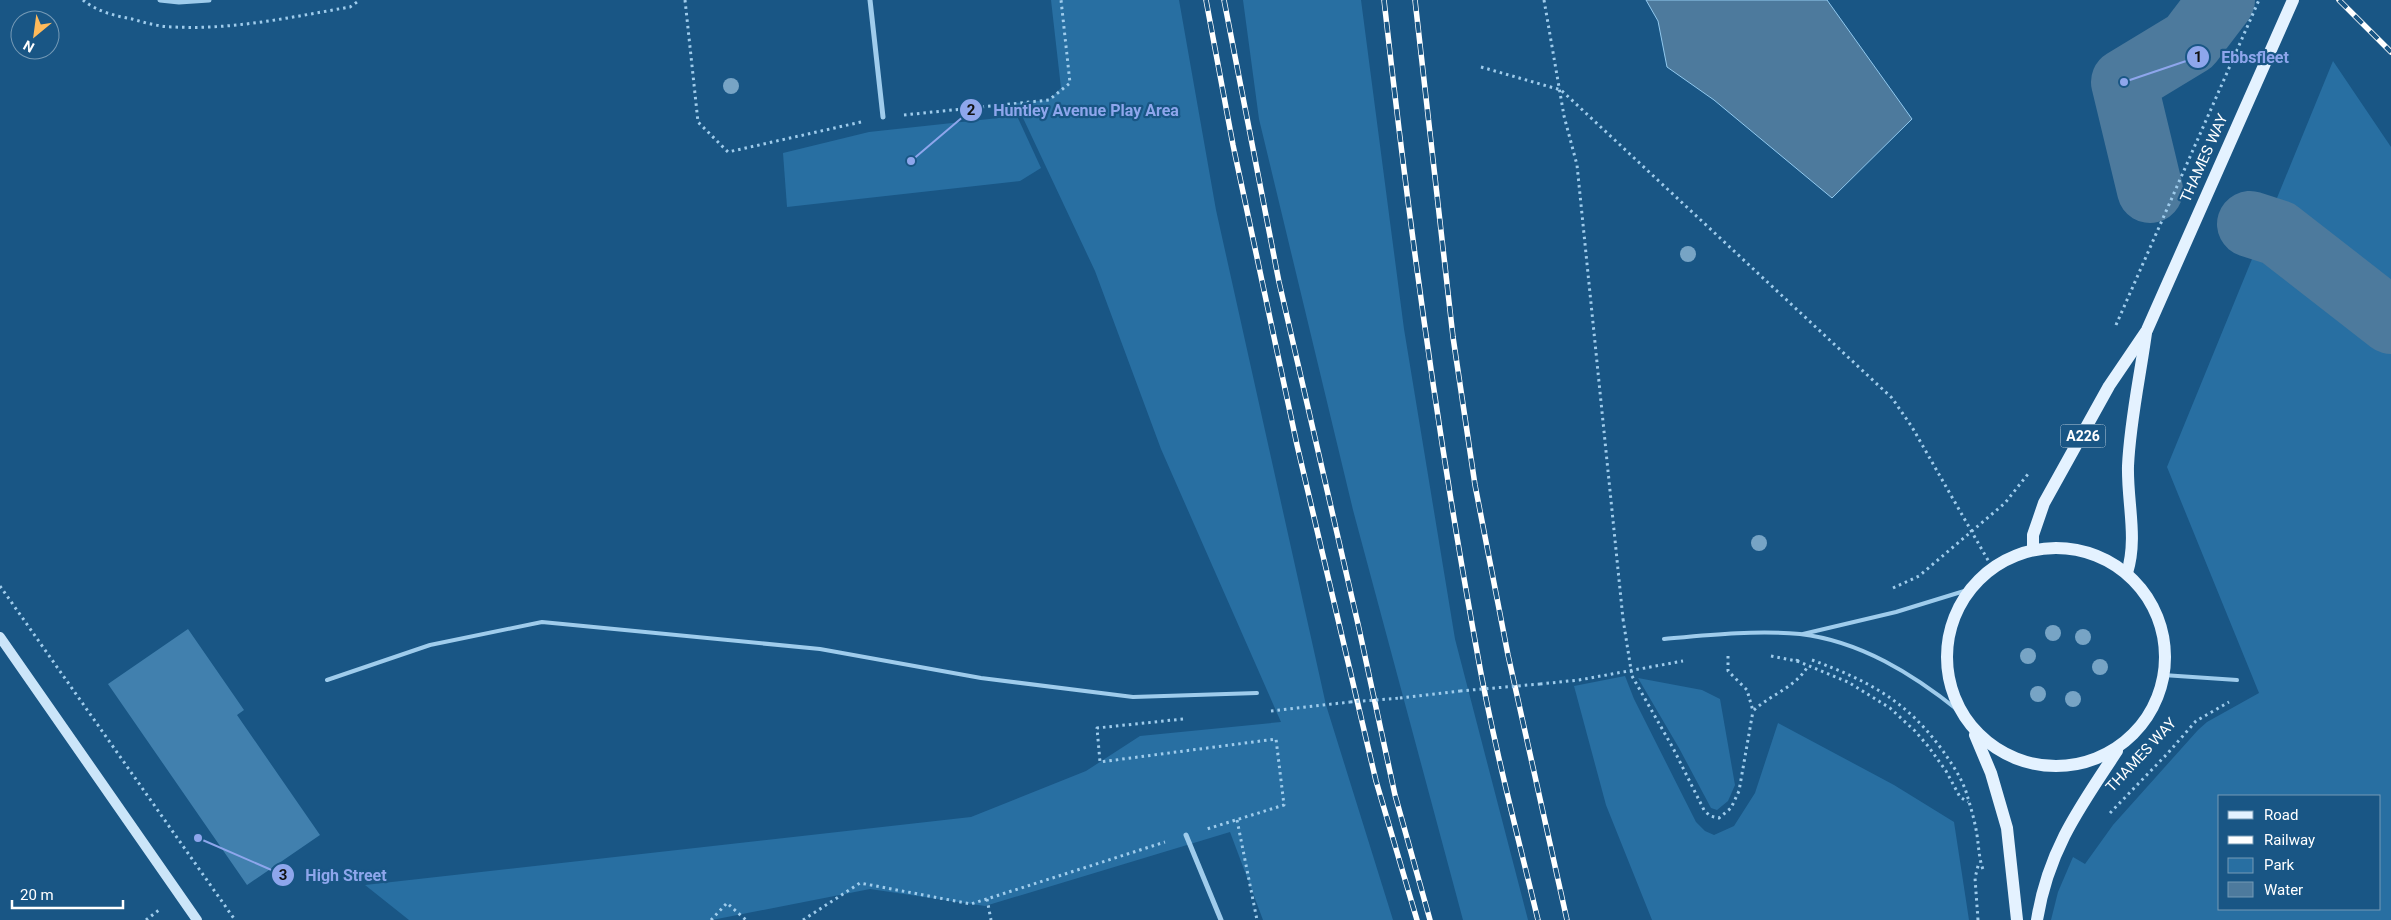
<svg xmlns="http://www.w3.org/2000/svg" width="2391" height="920" font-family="Roboto,sans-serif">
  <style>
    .green { fill: #286fa2; fill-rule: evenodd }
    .water { fill: #4d7a9d; stroke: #91c9ef }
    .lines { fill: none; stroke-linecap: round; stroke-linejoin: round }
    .river { stroke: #4d7a9d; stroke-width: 66 }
    .building { fill: #4180ae }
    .path { stroke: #9fccec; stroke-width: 3; stroke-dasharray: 2.5 4; stroke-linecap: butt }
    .service { stroke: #9fccec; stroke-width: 4 }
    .minor { stroke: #9fccec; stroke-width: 5 }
    .secondary { stroke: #cbe5f9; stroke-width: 10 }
    .primary { stroke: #e4f2ff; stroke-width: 12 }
    .rail-casing { stroke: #fff; stroke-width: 5.5 }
    .rail { stroke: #195685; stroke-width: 4; stroke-dasharray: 11; stroke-linecap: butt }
    .path-bridge { stroke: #9fccec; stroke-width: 3; stroke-dasharray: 2.5 4; stroke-linecap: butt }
    .tree { fill: #77a4c5 }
    .labels { text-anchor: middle; stroke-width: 4.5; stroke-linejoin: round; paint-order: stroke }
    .shield { fill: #195685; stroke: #baccda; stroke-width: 1 }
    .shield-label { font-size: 14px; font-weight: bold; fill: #fff }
    .street-label { font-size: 15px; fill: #fff; stroke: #195685 }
    .leader { fill: none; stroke: #8ea6ec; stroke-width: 2 }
    .callout-dot { fill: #8ea6ec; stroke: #195685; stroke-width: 2 }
    .mark-label { font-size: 15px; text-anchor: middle; font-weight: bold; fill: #111 }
    .callout-label { font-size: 16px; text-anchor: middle; font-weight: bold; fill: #8ea6ec; stroke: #195685; stroke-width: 4.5; stroke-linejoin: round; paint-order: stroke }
  </style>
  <rect width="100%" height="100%" fill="#195685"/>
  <g class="green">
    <polygon points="1051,0 1179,0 1216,210 1326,705 1393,920 1263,920 1230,832 985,906 870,889 712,920 409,920 365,885 971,817 1086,771 1140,736 1281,722 1161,449 1095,271 1016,103 1049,100 1061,88"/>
    <polygon points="1243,0 1361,0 1404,329 1455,639 1528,920 1463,920 1353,510 1259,119"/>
    <path d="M2333,61L2391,147V920H2051L2058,892L2073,857L2085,864L2113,825L2198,730L2207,722L2259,693L2167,467ZM2220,796H2380V909H2220Z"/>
    <polygon points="1017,116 1041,168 1020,181 787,207 783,153 869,132"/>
    <polygon points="1625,676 1634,699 1696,822 1705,831 1714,835 1734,826 1755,793 1778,723 1894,785 1954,822 1969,920 1652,920 1606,805 1574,686"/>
    <polygon points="1638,678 1702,690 1720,699 1735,785 1728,801 1717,810 1711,808 1679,748"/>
  </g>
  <polygon class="water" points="1646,0 1827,0 1912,119 1832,198 1714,100 1667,67 1658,21"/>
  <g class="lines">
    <g class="river">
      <polyline points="2150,190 2124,82 2190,42 2222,0"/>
      <polyline points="2250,224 2278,233 2391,321"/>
    </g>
  </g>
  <polygon class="building" points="188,629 244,710 237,715 320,835 247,885 108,684"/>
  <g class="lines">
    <g class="path">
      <path d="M83,0C96,11 115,16 132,19C146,23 160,27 174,27C233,30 292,17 350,7L360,0"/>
      <polyline points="685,0 698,122 728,152 861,122"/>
      <polyline points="1544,0 1564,116 1577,165 1623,619"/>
      <polyline points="1481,67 1561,90 1892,398 1912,427 1993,569"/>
      <polyline points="904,115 1049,100 1070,83 1061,0"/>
      <polyline points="2116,325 2259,0"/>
      <polyline points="0,586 235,920"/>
      <polyline points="1893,588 1919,576 2005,503 2028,474"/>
      <path d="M1728,656V671L1747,690L1753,711C1771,694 1795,688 1808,666"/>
      <polyline points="1771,656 1797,661 1798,656"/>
      <path d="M1812,660C1869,681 1907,701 1943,751C1952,764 1963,780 1967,795C1971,808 1975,822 1977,835C1979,849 1979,860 1984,872"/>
      <polyline points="1797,661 1848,682 1890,708 1915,731 1928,746 1946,771 1960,797 1968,802"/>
      <polyline points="1632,676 1673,748 1704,810 1710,816 1719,818 1731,808 1739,791 1753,711"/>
      <polyline points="1540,684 1579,680 1683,661"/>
      <polyline points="1400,698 1460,691"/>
      <polyline points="1271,711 1350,702"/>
      <polyline points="1183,719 1097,728 1100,762 1276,739 1284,805 1207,829"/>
      <polyline points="2110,813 2167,754 2196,721 2229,702"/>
      <polyline points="1237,820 1257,920"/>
      <polyline points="987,899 991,920"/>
      <polyline points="146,920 159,910"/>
      <polyline points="711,920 727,903 746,920"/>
      <polyline points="803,920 860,883 971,904 1165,842"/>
      <polyline points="1978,920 1975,878 1979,862"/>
    </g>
    <g class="service">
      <polyline points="1803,634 1896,612 1974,588"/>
      <path d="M1664,639C1708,635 1755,630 1800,634C1860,641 1913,674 1959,711"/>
      <polyline points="2163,675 2237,680"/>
      <polyline points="327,680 430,645 542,622 820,649 981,678 1133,697 1257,693"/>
    </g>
    <g class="minor">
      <polyline points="160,0 179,2 209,0"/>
      <polyline points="870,0 883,117"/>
      <polyline points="1186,835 1221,920"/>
    </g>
    <polyline class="secondary" points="0,637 197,920"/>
    <g class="primary">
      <polyline points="2033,548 2033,535 2044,503 2109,386 2147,330 2293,0"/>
      <circle cx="2056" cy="657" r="109"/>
      <path d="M2127,573C2138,538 2127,502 2128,466C2130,421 2140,377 2146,333"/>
      <polyline points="1975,735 1991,773 2007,828 2017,920"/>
      <path d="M2037,920C2048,851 2079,808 2117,751"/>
    </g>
    <defs>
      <g id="rail">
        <polyline points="1206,0 1233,145 1297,445 1376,781 1417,920"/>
        <polyline points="1224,0 1279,282 1358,624 1395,795 1430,920"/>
        <path d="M1384,0C1408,216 1437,432 1476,646C1492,738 1516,829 1538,920"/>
        <polyline points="1415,0 1453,337 1475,485 1508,655 1567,920"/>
        <polyline points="2339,0 2391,52"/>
      </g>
    </defs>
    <use href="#rail" class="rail-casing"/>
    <use href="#rail" class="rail"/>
    <g class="path-bridge">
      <polyline points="1623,619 1632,676"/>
      <polyline points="1460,691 1540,684"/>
      <polyline points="1350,702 1400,698"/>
    </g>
  </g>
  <g class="tree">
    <circle cx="731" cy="86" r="8"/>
    <circle cx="1688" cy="254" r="8"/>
    <circle cx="1759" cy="543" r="8"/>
    <circle cx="2053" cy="633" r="8"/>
    <circle cx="2083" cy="637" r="8"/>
    <circle cx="2028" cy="656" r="8"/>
    <circle cx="2100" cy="667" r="8"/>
    <circle cx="2038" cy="694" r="8"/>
    <circle cx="2073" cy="699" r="8"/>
  </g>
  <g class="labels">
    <rect class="shield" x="2060.5" y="424.5" width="45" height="23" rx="4"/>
    <g class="shield-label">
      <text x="2083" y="441">A226</text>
    </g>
    <g class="street-label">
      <text transform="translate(2204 158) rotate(-66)" y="5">THAMES WAY</text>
      <text transform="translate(2141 755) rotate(-47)" y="5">THAMES WAY</text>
    </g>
  </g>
  <path class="leader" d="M2124 82L2198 57M911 161L971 110M198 838L283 875"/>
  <g class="callout-dot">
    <circle cx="2124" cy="82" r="5"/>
    <circle cx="911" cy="161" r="5"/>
    <circle cx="198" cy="838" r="5"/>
    <circle cx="2198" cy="57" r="12"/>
    <circle cx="971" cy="110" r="12"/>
    <circle cx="283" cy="875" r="12"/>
  </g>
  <g class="mark-label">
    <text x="2198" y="62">1</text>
    <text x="971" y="115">2</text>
    <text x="283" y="880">3</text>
  </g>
  <g class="callout-label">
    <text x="2255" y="63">Ebbsfleet</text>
    <text x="1086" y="116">Huntley Avenue Play Area</text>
    <text x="346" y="881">High Street</text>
  </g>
  <rect x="2218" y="795" width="162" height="115" fill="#195685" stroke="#759ab6"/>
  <rect x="2228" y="811" width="25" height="8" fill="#e4f2ff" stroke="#759ab6"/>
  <text x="2264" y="820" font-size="15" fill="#ffffff">Road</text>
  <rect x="2228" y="836" width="25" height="8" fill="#ffffff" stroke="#759ab6"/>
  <text x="2264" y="845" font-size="15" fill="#ffffff">Railway</text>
  <rect x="2228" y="858" width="25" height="15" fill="#286fa2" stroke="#759ab6"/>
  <text x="2264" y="870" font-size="15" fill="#ffffff">Park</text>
  <rect x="2228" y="882" width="25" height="15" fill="#4d7a9d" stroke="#759ab6"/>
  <text x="2264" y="895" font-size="15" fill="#ffffff">Water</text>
  <g transform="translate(35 35) rotate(209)"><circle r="24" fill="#195685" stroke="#759ab6"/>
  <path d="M0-4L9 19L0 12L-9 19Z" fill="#ffba5a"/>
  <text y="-8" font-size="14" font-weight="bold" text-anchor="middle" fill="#ffffff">N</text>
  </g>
  <path d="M12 900v8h111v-8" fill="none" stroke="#ffffff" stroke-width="2.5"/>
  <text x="20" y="900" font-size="15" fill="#ffffff" stroke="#195685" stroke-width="4" paint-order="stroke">20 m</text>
</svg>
